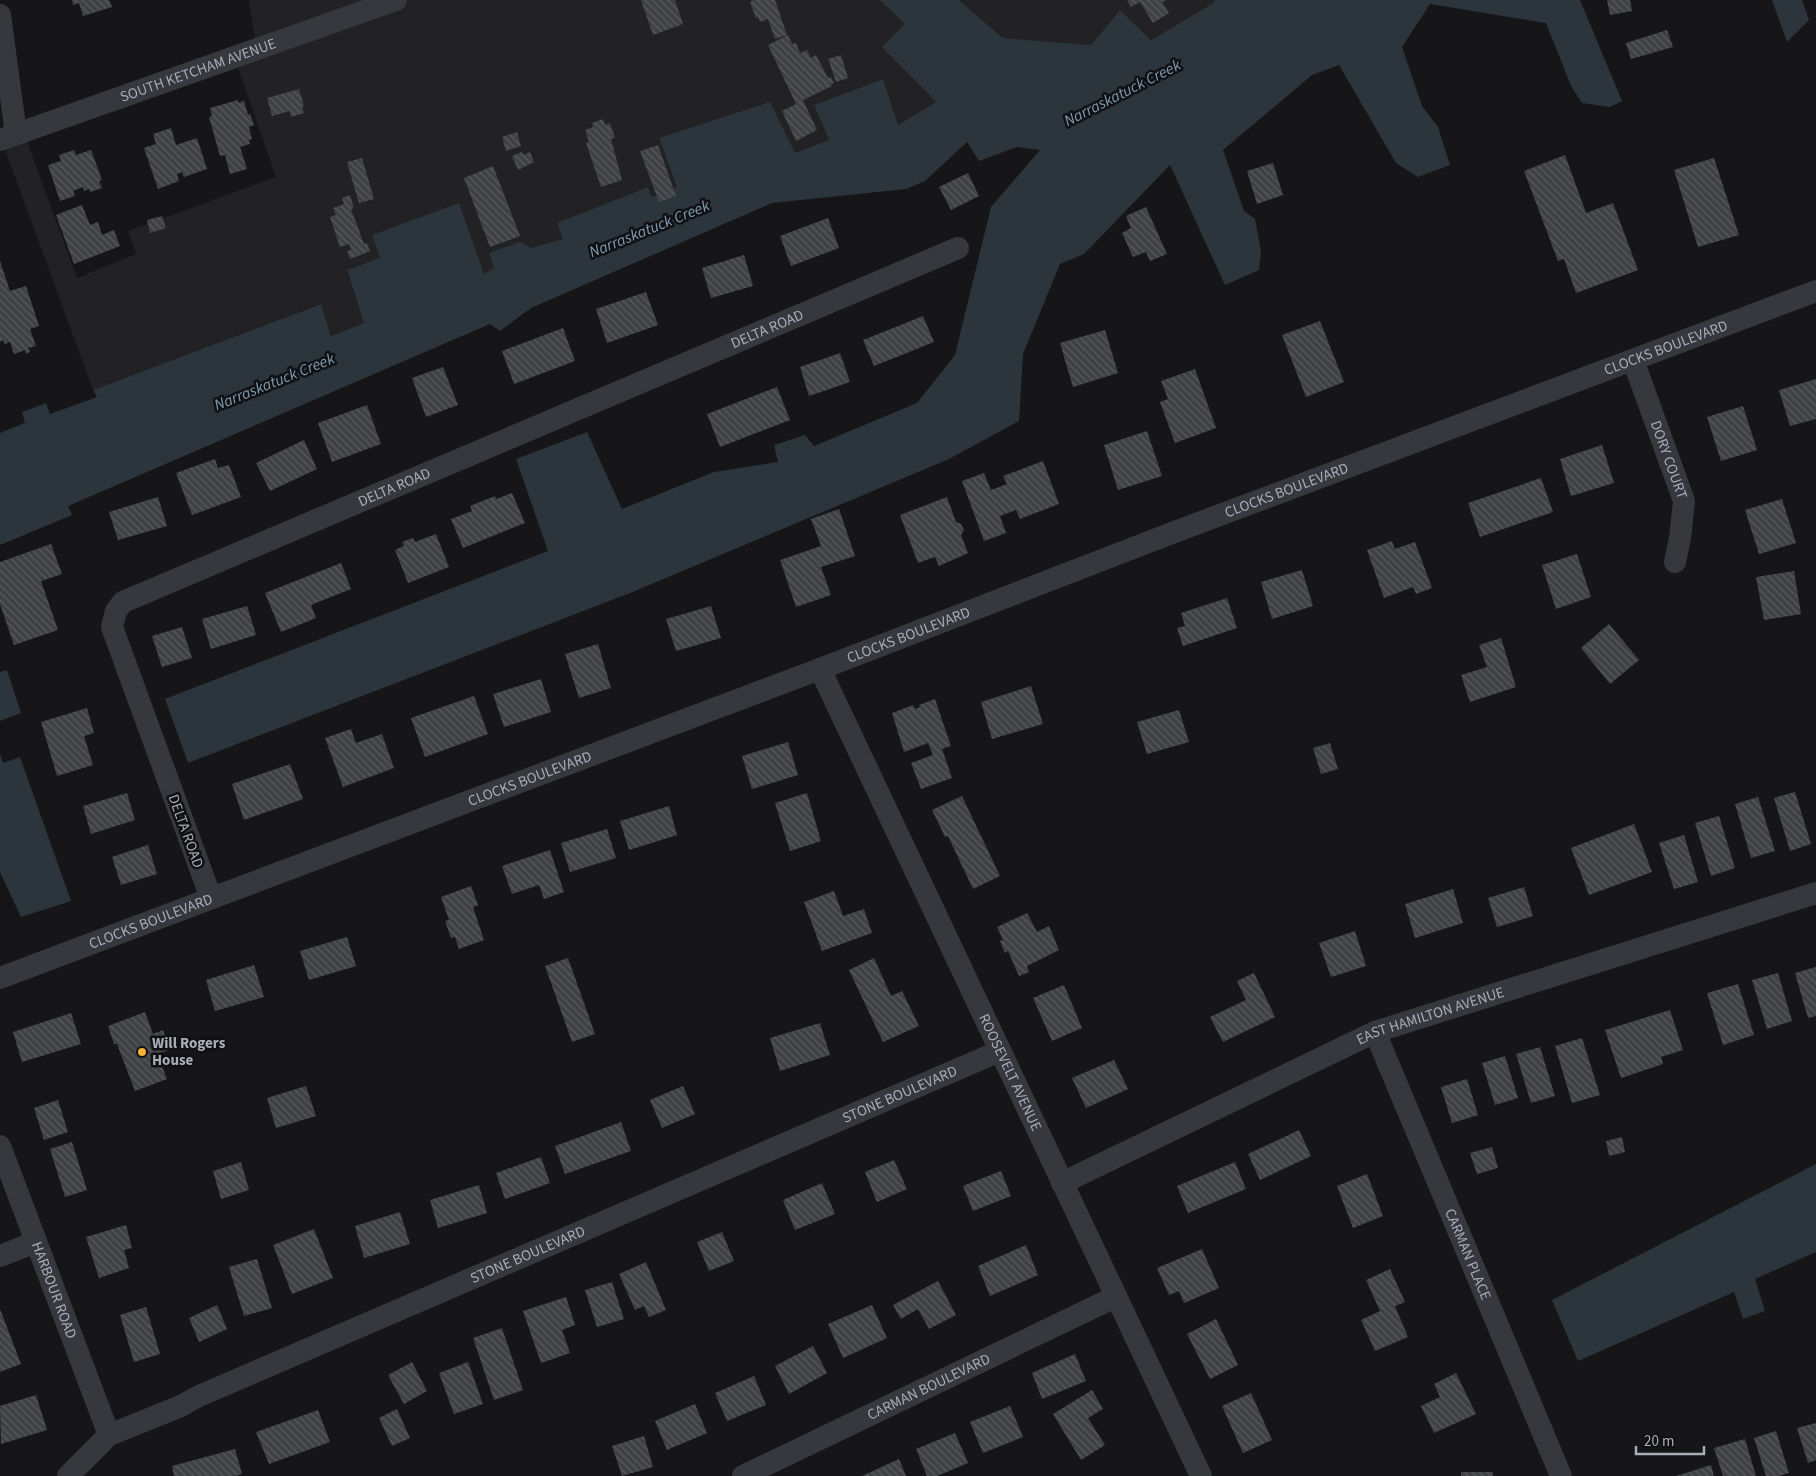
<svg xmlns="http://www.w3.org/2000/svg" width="1816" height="1476" font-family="'Source Sans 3',sans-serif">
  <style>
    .built { fill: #222225 }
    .water { fill: #2c353c }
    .building { fill: url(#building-back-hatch) }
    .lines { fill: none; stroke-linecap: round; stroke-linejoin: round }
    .minor { stroke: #37383d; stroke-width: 22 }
    .poi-dot { fill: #f2b134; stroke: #111113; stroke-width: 2 }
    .labels { text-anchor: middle; stroke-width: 5; stroke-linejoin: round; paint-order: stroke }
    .street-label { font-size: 15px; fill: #a8adb8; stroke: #111113 }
    .poi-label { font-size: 15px; font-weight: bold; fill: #a8adb8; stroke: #111113; text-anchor: start }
    .water-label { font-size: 16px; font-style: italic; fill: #7f9bb3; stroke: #111113 }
  </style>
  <defs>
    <pattern id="building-back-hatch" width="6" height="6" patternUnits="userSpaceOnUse" patternTransform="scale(1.25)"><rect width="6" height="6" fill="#404145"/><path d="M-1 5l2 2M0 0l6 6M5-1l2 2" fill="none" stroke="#595a5e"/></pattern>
  </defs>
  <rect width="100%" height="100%" fill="#161618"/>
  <g class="built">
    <polygon points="249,0 880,0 905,24 883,47 936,102 898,125 883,79 814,105 829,141 795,154 659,138 678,187 652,197 648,187 557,223 564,239 530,248 489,254 494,268 484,275 459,204 372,235 380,258 347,271 364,323 331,336 320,304 93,390 3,144 25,136 77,278 136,254 128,231 276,177 236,62 257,54"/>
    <polygon points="959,0 1214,0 1215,2 1151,40 1120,10 1091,45 1003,38"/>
  </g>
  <g class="water">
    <polygon points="880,0 959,0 1003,38 1091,45 1120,10 1151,40 1215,2 1214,0 1580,0 1622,101 1610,107 1582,103 1571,86 1546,23 1430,4 1402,47 1422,106 1438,127 1450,165 1418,177 1396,163 1339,65 1312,75 1223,150 1244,211 1255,219 1261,252 1259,270 1225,285 1170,165 1084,254 1060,264 1023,354 1019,421 949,459 630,593 188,763 165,699 548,551 516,459 587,432 622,509 714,472 778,462 774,445 805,435 814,446 917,403 955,355 991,207 1040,150 1017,147 979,161 967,142 925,181 906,189 772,203 531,308 500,331 490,324 68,506 72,515 0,545 0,433 25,423 22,412 46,403 50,414 97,397 93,390 321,304 331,336 364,323 347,270 380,258 372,235 459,203 484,274 494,268 489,253 520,242 530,248 563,239 557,223 648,187 652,197 677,187 659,138 770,102 795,153 829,140 814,105 883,79 898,125 936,102 882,47 905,24"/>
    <polygon points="1772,0 1802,0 1809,20 1787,42"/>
    <polygon points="7,670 21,713 0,721 0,672"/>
    <polygon points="0,754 3,763 20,757 71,901 21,917 0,872"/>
    <polygon points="1816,1164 1816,1252 1755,1279 1765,1311 1743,1319 1734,1292 1578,1361 1552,1300"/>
  </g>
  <g class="building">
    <polygon points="72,0 109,0 112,7 83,16 79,3 73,5"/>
    <polygon points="641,0 675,0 683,24 653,35"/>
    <polygon points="754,0 775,0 787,35 775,39 768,19 760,22 758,17 756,18 750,2"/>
    <polygon points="1127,0 1166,0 1162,2 1169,13 1153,23 1140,2 1131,7"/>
    <polygon points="1607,0 1630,0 1632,11 1610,15"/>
    <polygon points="1667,30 1673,47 1631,59 1626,43"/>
    <polygon points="788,35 792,44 796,43 800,53 807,50 811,58 816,55 828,78 831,77 834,83 831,84 832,86 803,100 817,130 796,141 782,111 796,104 768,45"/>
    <polygon points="841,55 848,78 836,82 828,59"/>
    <polygon points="299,89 304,106 302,107 304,113 291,117 290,111 272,116 267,98"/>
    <polygon points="238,100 238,103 244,101 248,115 250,114 254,125 249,127 252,139 249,140 250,144 240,147 247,169 230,174 225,155 220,156 209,117 212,116 210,108"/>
    <polygon points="603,119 605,125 610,123 615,138 611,139 622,180 601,187 586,143 589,142 585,130 593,127 592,123"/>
    <polygon points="171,128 176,145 197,138 207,169 184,177 182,172 177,174 179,181 158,189 144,148 156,144 153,134"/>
    <polygon points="517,132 521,146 506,151 502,137"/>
    <polygon points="658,145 676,196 659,202 640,151"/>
    <polygon points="74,150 76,155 91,150 102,180 99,181 102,188 90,192 89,189 84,191 83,187 73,191 75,196 60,201 48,165 61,161 59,155"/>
    <polygon points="522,152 524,155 530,152 534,162 518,170 512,156"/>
    <polygon points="1565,155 1586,213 1613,203 1638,270 1576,293 1564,259 1558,261 1524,171"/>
    <polygon points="362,158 374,199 359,203 347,162"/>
    <polygon points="1714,158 1739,235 1698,247 1674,170"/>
    <polygon points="1273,163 1283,195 1257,204 1247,171"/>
    <polygon points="493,166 520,236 490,247 464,178"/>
    <polygon points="968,173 979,196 951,210 939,187"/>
    <polygon points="350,195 354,208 351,209 364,244 367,243 370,251 350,259 347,251 351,250 349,244 340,247 330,217 336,215 333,208 344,204 342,198"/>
    <polygon points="82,205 90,225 98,222 102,235 114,230 120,246 74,264 56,215"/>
    <polygon points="1146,207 1167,254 1150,261 1146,252 1133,257 1122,233 1131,228 1126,216"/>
    <polygon points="162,216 166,228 150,233 147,220"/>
    <polygon points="828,218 839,248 791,266 780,236"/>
    <polygon points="744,255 753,286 711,298 702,268"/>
    <polygon points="0,261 10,291 26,286 39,326 30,329 36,346 28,348 30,352 26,354 25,350 14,354 10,342 5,344 3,340 0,342"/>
    <polygon points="646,292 658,325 607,343 596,309"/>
    <polygon points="923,316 934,342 874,366 863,340"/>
    <polygon points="1320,321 1344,382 1306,397 1282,335"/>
    <polygon points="563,328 575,361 514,384 502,351"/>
    <polygon points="1105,330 1118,373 1073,387 1060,343"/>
    <polygon points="840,353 850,382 809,396 800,367"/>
    <polygon points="443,367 458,405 426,417 412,378"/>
    <polygon points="1195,369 1216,428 1175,443 1160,402 1168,399 1161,381"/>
    <polygon points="1816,379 1816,419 1790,426 1779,390"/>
    <polygon points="777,387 790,420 720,447 707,414"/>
    <polygon points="367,405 381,444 332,462 318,423"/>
    <polygon points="1743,406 1757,450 1721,461 1707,417"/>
    <polygon points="1147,431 1162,476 1118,490 1104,445"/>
    <polygon points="304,440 317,469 270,491 256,463"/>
    <polygon points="1602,445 1614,483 1571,496 1560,459"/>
    <polygon points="215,459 218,468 229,465 241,497 192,515 176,473"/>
    <polygon points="1043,461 1059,504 1020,519 1016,510 1000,516 1006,533 984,541 962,481 984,473 991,490 1007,484 1003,476"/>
    <polygon points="1541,478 1553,512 1480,537 1468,503"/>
    <polygon points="512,493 525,523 463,548 451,519 472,511 470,506 495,496 496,499"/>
    <polygon points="158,497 167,526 118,540 109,512"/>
    <polygon points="947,497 956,522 961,524 964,530 961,535 968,553 939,566 935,557 918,563 900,515"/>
    <polygon points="1782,499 1796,543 1759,554 1745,510"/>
    <polygon points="839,509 855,556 821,567 831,595 796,607 780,560 821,546 811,519"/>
    <polygon points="436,534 449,567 408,583 395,550 404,546 402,542 413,538 415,542"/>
    <polygon points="1392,541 1395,549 1415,542 1432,588 1416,594 1413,587 1384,598 1367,550"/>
    <polygon points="51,544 62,574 41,581 58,630 14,645 0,604 0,562"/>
    <polygon points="1577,554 1591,597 1556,609 1542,565"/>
    <polygon points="341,563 351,589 311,605 316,618 281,632 265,593"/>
    <polygon points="1302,570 1313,606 1272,619 1261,582"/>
    <polygon points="1794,571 1801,614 1764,620 1756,577"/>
    <polygon points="1227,598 1237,628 1183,646 1177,628 1185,626 1181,613"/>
    <polygon points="247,606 256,635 211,649 202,619"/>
    <polygon points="711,606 721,638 676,651 666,619"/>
    <polygon points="1609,624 1639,660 1610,684 1581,648"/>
    <polygon points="182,627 192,658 162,667 152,636"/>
    <polygon points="1501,638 1516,687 1470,702 1461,675 1487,667 1479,645"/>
    <polygon points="598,644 611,688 579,698 565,654"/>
    <polygon points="541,679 551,712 504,727 493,694"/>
    <polygon points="1031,686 1043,724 992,739 981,702"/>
    <polygon points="474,696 488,734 425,757 411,718"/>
    <polygon points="935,699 951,746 942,749 952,778 921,789 911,763 933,755 928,743 904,752 892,713 913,705 915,709 920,707 919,705"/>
    <polygon points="87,708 94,733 84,736 93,765 57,776 41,722"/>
    <polygon points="1179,710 1189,742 1147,754 1137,722"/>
    <polygon points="351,729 356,743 382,734 394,768 343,787 325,738"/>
    <polygon points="788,742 798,775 752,789 742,756"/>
    <polygon points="1330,743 1338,769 1321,774 1313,748"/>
    <polygon points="290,764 303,799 244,820 232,784"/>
    <polygon points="1795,792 1811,844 1790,851 1774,798"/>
    <polygon points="127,793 135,820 91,834 83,806"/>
    <polygon points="807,793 821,841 790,851 775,803"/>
    <polygon points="962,796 1000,876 973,889 948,836 945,837 932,810"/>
    <polygon points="1758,797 1775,851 1751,858 1735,804"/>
    <polygon points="669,806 677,835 629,850 620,821"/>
    <polygon points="1719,816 1735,868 1711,876 1695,823"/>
    <polygon points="1634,824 1652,872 1589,895 1571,848"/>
    <polygon points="607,829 616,858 570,872 561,843"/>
    <polygon points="1684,835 1698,882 1674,889 1659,843"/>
    <polygon points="148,845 157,874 121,885 112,857"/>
    <polygon points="550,850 564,892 544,899 539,885 512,894 502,866"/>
    <polygon points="471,886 478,905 473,907 484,940 459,949 455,937 451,938 445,921 449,920 441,897"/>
    <polygon points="1524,887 1533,916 1497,927 1488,898"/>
    <polygon points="1453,889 1463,923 1415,938 1405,904"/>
    <polygon points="834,891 843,916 864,909 872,933 822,951 804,902"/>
    <polygon points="1027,913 1037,932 1049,926 1059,950 1027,966 1029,972 1019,976 1008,951 1005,953 1000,941 1003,940 997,927"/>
    <polygon points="1355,931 1366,966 1331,977 1319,943"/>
    <polygon points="347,937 356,966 309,980 300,951"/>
    <polygon points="568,958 595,1034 572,1042 545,966"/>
    <polygon points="874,958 891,996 902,991 919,1026 883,1042 849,970"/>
    <polygon points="254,965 264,997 215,1011 206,980"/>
    <polygon points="1816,967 1816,1016 1808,1018 1795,973"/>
    <polygon points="1254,973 1275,1017 1223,1042 1210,1017 1246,1000 1237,981"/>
    <polygon points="1778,973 1792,1021 1767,1029 1752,980"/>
    <polygon points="1738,984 1754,1035 1723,1045 1707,993"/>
    <polygon points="1064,985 1082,1028 1052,1041 1033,998"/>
    <polygon points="1670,1010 1683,1050 1661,1057 1663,1064 1621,1078 1605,1030"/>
    <polygon points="145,1012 153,1034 163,1030 170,1050 157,1054 167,1079 135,1091 117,1044 114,1044 108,1026"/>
    <polygon points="71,1013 81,1044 22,1062 13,1032"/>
    <polygon points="820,1023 830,1055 780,1071 770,1038"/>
    <polygon points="1582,1038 1600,1095 1572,1103 1555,1046"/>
    <polygon points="1540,1047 1555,1096 1531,1103 1516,1054"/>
    <polygon points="1505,1056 1518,1098 1495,1105 1482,1063"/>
    <polygon points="1114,1060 1128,1089 1086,1108 1072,1078"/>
    <polygon points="1467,1079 1478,1115 1452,1123 1441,1087"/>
    <polygon points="306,1086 316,1116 276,1128 267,1098"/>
    <polygon points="683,1086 695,1114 662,1128 650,1100"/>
    <polygon points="58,1100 68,1132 44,1140 34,1108"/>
    <polygon points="621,1122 631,1151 565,1174 555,1146"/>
    <polygon points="1299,1130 1311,1156 1260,1180 1248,1154"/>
    <polygon points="1622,1137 1625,1152 1609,1156 1606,1141"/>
    <polygon points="72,1142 87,1190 65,1197 50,1149"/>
    <polygon points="1492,1147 1498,1168 1477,1174 1470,1153"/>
    <polygon points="541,1157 550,1183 505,1199 496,1173"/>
    <polygon points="894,1160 907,1189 877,1202 865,1172"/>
    <polygon points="241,1162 249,1190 221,1199 213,1171"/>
    <polygon points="1235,1162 1246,1189 1188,1213 1177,1186"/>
    <polygon points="1001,1171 1011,1196 973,1211 963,1186"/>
    <polygon points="1367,1174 1383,1216 1353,1228 1337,1186"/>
    <polygon points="822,1183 835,1214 795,1230 783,1200"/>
    <polygon points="479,1185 487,1213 438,1228 430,1200"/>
    <polygon points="400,1212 410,1244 364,1258 355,1226"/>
    <polygon points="126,1225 132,1248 124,1250 129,1268 99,1278 86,1237"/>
    <polygon points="314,1229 333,1278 292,1294 273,1245"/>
    <polygon points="722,1232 734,1261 709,1271 697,1242"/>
    <polygon points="1026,1245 1038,1275 990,1296 978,1266"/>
    <polygon points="1202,1249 1219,1288 1184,1303 1179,1291 1169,1295 1157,1268"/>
    <polygon points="257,1259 272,1308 244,1316 229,1267"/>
    <polygon points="646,1262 666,1310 649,1317 644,1306 635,1310 619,1274"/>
    <polygon points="1390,1269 1405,1302 1395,1306 1408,1337 1375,1351 1361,1320 1380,1311 1366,1280"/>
    <polygon points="938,1281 956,1315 929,1329 918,1309 901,1319 893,1305"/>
    <polygon points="612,1282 624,1319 597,1327 585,1290"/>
    <polygon points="566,1297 575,1325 562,1330 570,1353 541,1363 523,1311"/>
    <polygon points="217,1305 227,1329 199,1342 189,1318"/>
    <polygon points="872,1305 887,1338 843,1358 828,1324"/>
    <polygon points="146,1307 160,1354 134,1362 120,1315"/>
    <polygon points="0,1309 21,1364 0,1372"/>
    <polygon points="1216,1319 1238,1365 1210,1379 1187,1334"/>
    <polygon points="502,1328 523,1390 494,1400 473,1338"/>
    <polygon points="813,1346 827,1373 789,1394 775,1366"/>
    <polygon points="1075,1354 1086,1381 1042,1399 1032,1373"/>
    <polygon points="412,1362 427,1391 404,1404 388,1375"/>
    <polygon points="468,1362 483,1404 454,1414 439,1373"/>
    <polygon points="1456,1373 1476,1414 1434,1433 1421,1406 1440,1397 1434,1384"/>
    <polygon points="754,1376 766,1405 727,1421 715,1393"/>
    <polygon points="1092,1390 1103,1409 1088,1418 1105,1445 1081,1460 1053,1414"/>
    <polygon points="1251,1393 1272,1440 1243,1453 1222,1406"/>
    <polygon points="36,1395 47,1430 1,1444 0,1406"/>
    <polygon points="695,1404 707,1433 667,1450 655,1421"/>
    <polygon points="1010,1406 1023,1437 983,1453 970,1422"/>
    <polygon points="397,1409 410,1438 392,1446 379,1418"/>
    <polygon points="318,1410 330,1442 269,1464 256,1432"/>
    <polygon points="1816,1423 1816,1460 1808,1463 1797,1428"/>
    <polygon points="1776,1431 1789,1473 1779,1476 1766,1476 1754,1438"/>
    <polygon points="955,1433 968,1463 937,1476 927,1476 916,1449"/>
    <polygon points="644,1436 653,1467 622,1476 612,1446"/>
    <polygon points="1745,1439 1756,1476 1723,1476 1714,1448"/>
    <polygon points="235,1449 242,1474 236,1476 174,1476 172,1466"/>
    <polygon points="899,1459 906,1476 862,1476"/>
    <polygon points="1711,1465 1714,1476 1676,1476"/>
    <rect x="1461" y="1472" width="32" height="4"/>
  </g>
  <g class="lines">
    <g class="minor">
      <polyline points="0,15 16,134"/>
      <path id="s1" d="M0,140L396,0"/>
      <path id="s2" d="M1633,360L1684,501L1680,538L1675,562"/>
      <path id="s3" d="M820,669L1201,1476"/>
      <path id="s4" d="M211,898L112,627L116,611L123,602L958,248"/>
      <path id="s5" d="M0,978L820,669L1172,533L1816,291"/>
      <path id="s6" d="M1375,1032L1561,1476"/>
      <path id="s7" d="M0,1146L109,1435"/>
      <path id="s8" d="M1062,1183L1375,1032L1816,893"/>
      <polyline points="0,1256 36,1242"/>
      <path id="s9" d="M68,1476L109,1435L181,1406L199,1396L1000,1051"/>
      <path id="s10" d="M743,1476L1115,1297"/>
    </g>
  </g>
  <circle class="poi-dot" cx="142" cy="1052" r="5"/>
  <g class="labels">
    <g class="street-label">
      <text dy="5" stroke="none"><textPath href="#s1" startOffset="210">SOUTH KETCHAM AVENUE</textPath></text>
      <text dy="5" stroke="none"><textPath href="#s4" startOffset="1016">DELTA ROAD</textPath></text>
      <text dy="5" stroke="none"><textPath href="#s5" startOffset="1781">CLOCKS BOULEVARD</textPath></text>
      <text dy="5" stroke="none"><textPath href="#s2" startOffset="106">DORY COURT</textPath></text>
      <text dy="5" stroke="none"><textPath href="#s4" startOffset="611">DELTA ROAD</textPath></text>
      <text dy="5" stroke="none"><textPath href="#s5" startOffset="1376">CLOCKS BOULEVARD</textPath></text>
      <text dy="5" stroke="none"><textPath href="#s5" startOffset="971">CLOCKS BOULEVARD</textPath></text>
      <text dy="5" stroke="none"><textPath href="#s5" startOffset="566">CLOCKS BOULEVARD</textPath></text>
      <text transform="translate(186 831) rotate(70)" y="5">DELTA ROAD</text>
      <text dy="5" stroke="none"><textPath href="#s5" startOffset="161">CLOCKS BOULEVARD</textPath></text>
      <text dy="5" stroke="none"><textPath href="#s8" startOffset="405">EAST HAMILTON AVENUE</textPath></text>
      <text dy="5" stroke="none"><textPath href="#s3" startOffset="446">ROOSEVELT AVENUE</textPath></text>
      <text dy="5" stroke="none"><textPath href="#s9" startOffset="919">STONE BOULEVARD</textPath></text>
      <text dy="5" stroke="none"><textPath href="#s9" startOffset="514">STONE BOULEVARD</textPath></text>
      <text dy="5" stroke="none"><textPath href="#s6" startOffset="241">CARMAN PLACE</textPath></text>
      <text dy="5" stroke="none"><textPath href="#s7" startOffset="154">HARBOUR ROAD</textPath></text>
      <text dy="5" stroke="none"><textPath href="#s10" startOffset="206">CARMAN BOULEVARD</textPath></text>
    </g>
    <g class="poi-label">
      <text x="152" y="1048">Will Rogers<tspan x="152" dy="17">House</tspan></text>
    </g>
    <g class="water-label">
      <text transform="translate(1122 92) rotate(-27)" y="6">Narraskatuck Creek</text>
      <text transform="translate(649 228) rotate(-22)" y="6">Narraskatuck Creek</text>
      <text transform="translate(274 381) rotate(-22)" y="6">Narraskatuck Creek</text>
    </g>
  </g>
  <path d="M1636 1446v8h68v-8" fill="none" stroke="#a8adb8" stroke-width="2.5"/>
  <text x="1644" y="1446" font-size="15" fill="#a8adb8" stroke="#111113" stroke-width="4" paint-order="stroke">20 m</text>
</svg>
